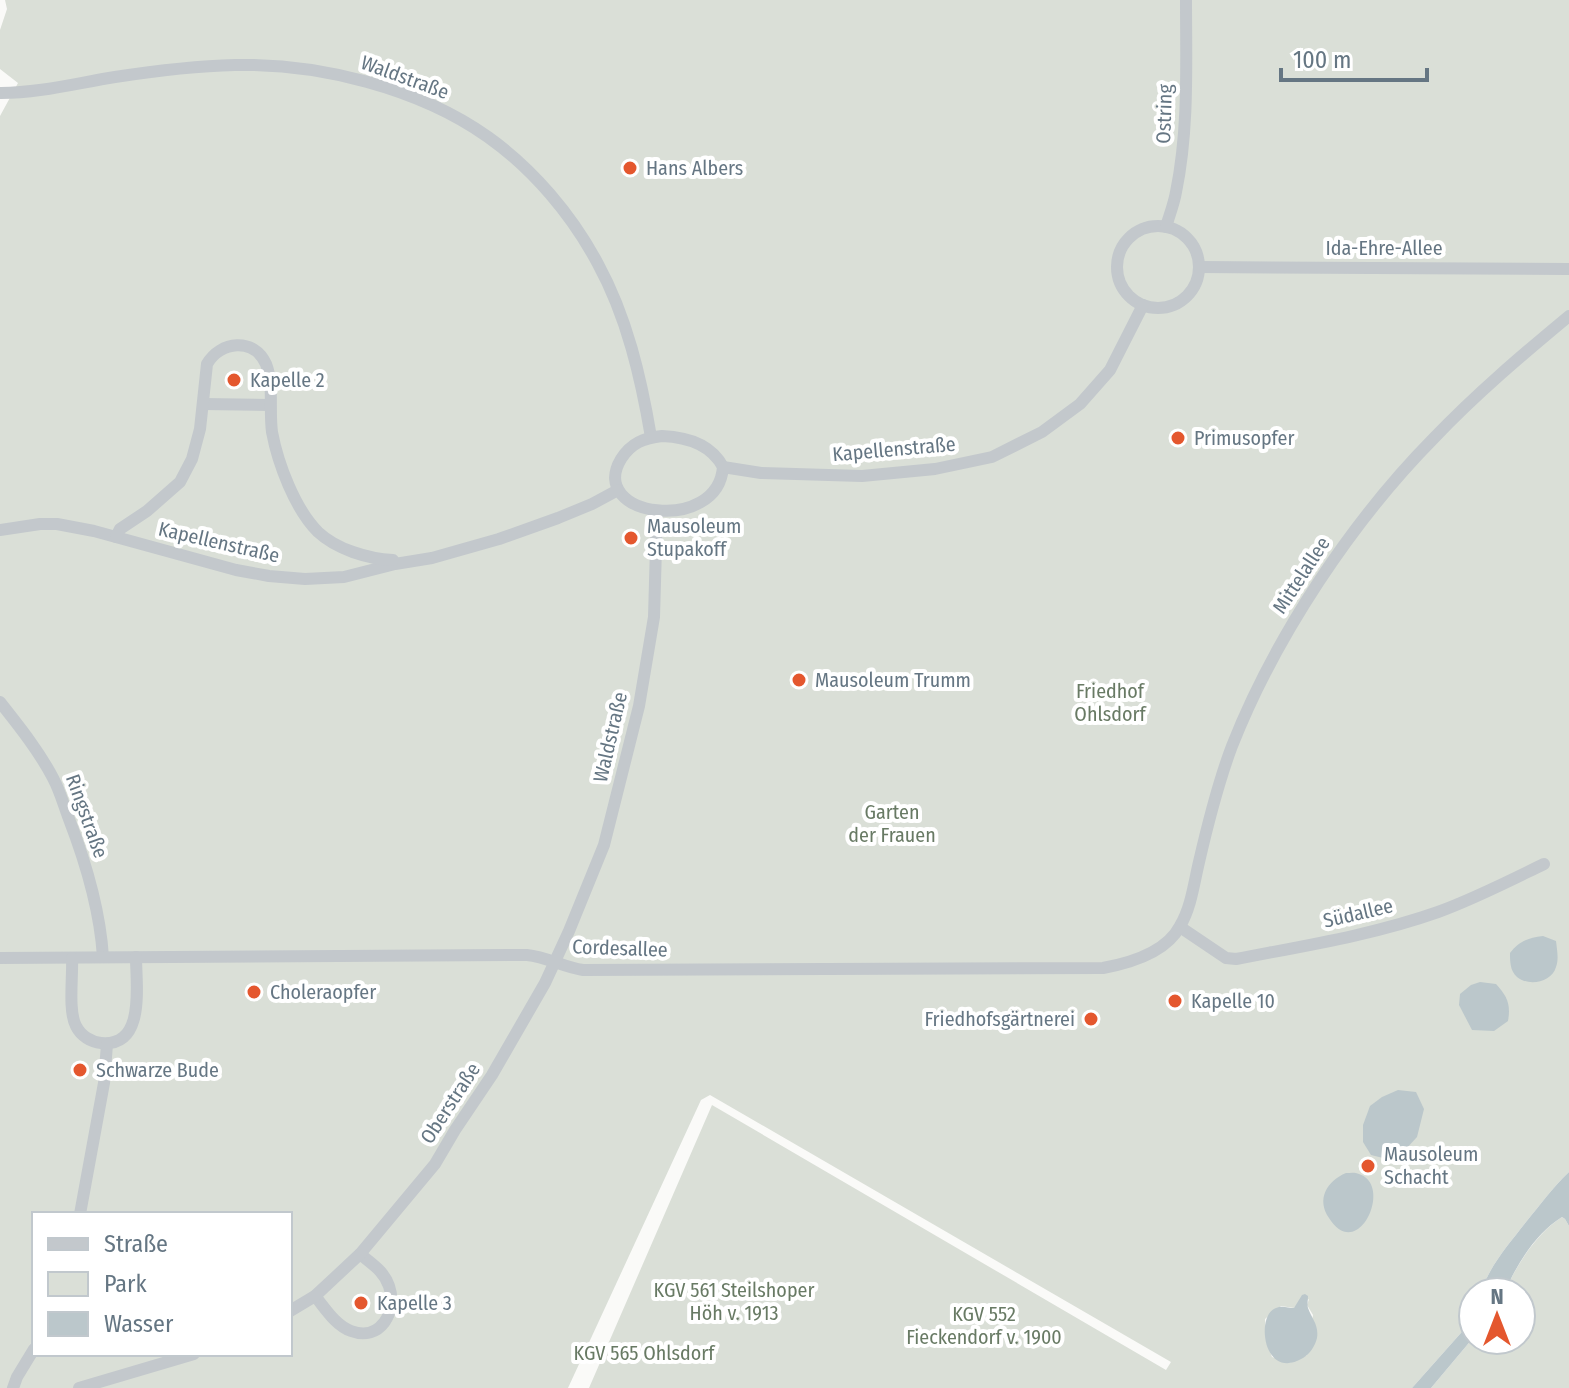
<svg xmlns="http://www.w3.org/2000/svg" width="1569" height="1388" font-family="'Fira Sans Condensed',sans-serif">
  <style>
    .green { fill: #dadfd7; fill-rule: evenodd }
    .water { fill: #bbc7cb }
    .lines { fill: none; stroke-linecap: round; stroke-linejoin: round }
    .street { stroke: #c3c8cc; stroke-width: 12 }
    .poi-dot { fill: #e4572e; stroke: #fff; stroke-width: 3 }
    .labels { text-anchor: middle; stroke-width: 8; stroke-linejoin: round; paint-order: stroke }
    .street-label { font-size: 20px; fill: #657683; stroke: #fff }
    .poi-label { font-size: 20px; fill: #657683; stroke: #fff; text-anchor: start }
    .park-label { font-size: 20px; fill: #687a64; stroke: #fff }
  </style>
  <rect width="100%" height="100%" fill="#fafaf8"/>
  <g class="green">
    <path d="M5,0H1569V1172C1553,1187 1540,1205 1526,1222C1509,1244 1490,1265 1481,1292H1473V1313L1468,1325L1412,1388H589L712,1105L1166,1370L1171,1362L710,1095L701,1100L568,1388H0V116L18,83L0,69V30L7,9ZM34,1214H290V1354H34ZM1309,1299L1307,1305L1313,1315L1307,1355L1289,1363L1272,1357L1266,1341L1265,1319L1281,1306L1294,1308Z"/>
    <path d="M1562,1217L1565,1219L1569,1226V1388H1431L1473,1338V1340H1521V1292H1505C1516,1265 1537,1233 1562,1217Z"/>
  </g>
  <g class="water">
    <path d="M1543,936L1556,941C1557,950 1559,959 1556,967C1552,982 1529,987 1517,977C1510,971 1510,961 1510,953C1519,941 1528,938 1543,936Z"/>
    <path d="M1480,982L1496,984C1507,996 1511,1004 1508,1021L1494,1031L1472,1030L1459,1005L1460,994L1471,985Z"/>
    <polygon points="1398,1090 1416,1092 1424,1109 1417,1137 1405,1150 1387,1159 1371,1155 1363,1142 1363,1125 1370,1106 1382,1097"/>
    <path d="M1569,1172V1226L1565,1219L1562,1217C1536,1233 1516,1265 1505,1292H1481C1490,1265 1509,1244 1526,1222C1540,1205 1553,1187 1569,1172Z"/>
    <path d="M1346,1173C1350,1173 1355,1172 1359,1174C1394,1185 1358,1264 1329,1218C1316,1199 1327,1181 1346,1173Z"/>
    <path d="M1305,1294L1308,1296C1308,1299 1307,1305 1308,1308C1312,1319 1319,1325 1317,1338C1315,1346 1310,1354 1303,1358C1263,1382 1255,1315 1276,1308C1282,1305 1288,1308 1294,1308L1302,1295Z"/>
    <polygon points="1473,1313 1473,1338 1431,1388 1412,1388 1468,1325"/>
  </g>
  <g class="lines">
    <g class="street">
      <path d="M1,93C39,93 77,83 115,77C154,71 195,66 235,65C319,63 419,88 488,137C533,169 572,215 598,264C627,317 641,378 651,437"/>
      <circle cx="1158" cy="267" r="41"/>
      <path d="M1166,227C1169,216 1174,204 1176,192C1189,129 1186,63 1186,0"/>
      <polyline points="1199,267 1569,269"/>
      <polyline points="203,404 270,405"/>
      <path d="M662,436C686,437 711,444 723,467C718,535 586,517 621,459C631,443 644,438 662,436Z"/>
      <polyline points="723,467 761,473 862,476 935,469 992,457 1042,432 1080,404 1110,370 1143,305"/>
      <polyline points="0,530 40,524 57,524 94,531 236,570 269,576 305,579 344,577 395,564 432,558 499,539 558,518 592,504 618,490"/>
      <path d="M116,537L120,529L147,511L180,482L192,459L200,429L207,364C220,341 254,337 266,364C274,385 269,410 272,432C278,464 295,509 318,532C336,549 368,559 393,560"/>
      <path d="M0,702C19,726 39,751 53,778C60,791 64,806 69,819C86,863 100,910 103,957"/>
      <path d="M1180,927L1226,958L1236,959C1303,946 1373,935 1438,912C1474,899 1509,881 1544,864"/>
      <path d="M0,958L527,955C547,957 563,967 583,970L1103,968C1130,963 1166,953 1180,926C1191,908 1194,883 1199,862C1208,823 1218,783 1232,746C1275,637 1352,521 1434,438C1476,394 1522,355 1569,316"/>
      <path d="M72,958C73,976 68,1011 76,1026C81,1036 91,1042 101,1043C146,1047 136,985 136,957"/>
      <polyline points="80,1214 104,1083 107,1044"/>
      <path d="M315,1296C325,1308 335,1325 351,1331C380,1342 398,1312 389,1286C384,1271 372,1264 360,1254"/>
      <polyline points="290,1311 315,1296 360,1254 435,1164 455,1130 492,1075 545,983 569,931 604,845 639,706 654,617 657,512"/>
      <polyline points="13,1388 17,1377 34,1349"/>
      <polyline points="79,1388 194,1354"/>
    </g>
  </g>
  <g class="poi-dot">
    <circle cx="630" cy="168" r="8"/>
    <circle cx="234" cy="380" r="8"/>
    <circle cx="1178" cy="438" r="8"/>
    <circle cx="631" cy="538" r="8"/>
    <circle cx="799" cy="680" r="8"/>
    <circle cx="254" cy="992" r="8"/>
    <circle cx="1175" cy="1001" r="8"/>
    <circle cx="1091" cy="1019" r="8"/>
    <circle cx="80" cy="1070" r="8"/>
    <circle cx="1368" cy="1166" r="8"/>
    <circle cx="361" cy="1303" r="8"/>
  </g>
  <g class="labels">
    <g class="street-label">
      <text transform="translate(405 77) rotate(20)" y="7">Waldstraße</text>
      <text transform="translate(1164 114) rotate(-88)" y="7">Ostring</text>
      <text x="1384" y="255">Ida-Ehre-Allee</text>
      <text transform="translate(894 449) rotate(-5)" y="7">Kapellenstraße</text>
      <text transform="translate(219 542) rotate(13)" y="7">Kapellenstraße</text>
      <text transform="translate(1301 575) rotate(-57)" y="7">Mittelallee</text>
      <text transform="translate(610 737) rotate(-77)" y="7">Waldstraße</text>
      <text transform="translate(87 816) rotate(70)" y="7">Ringstraße</text>
      <text transform="translate(1358 913) rotate(-13)" y="7">Südallee</text>
      <text transform="translate(620 948) rotate(2)" y="7">Cordesallee</text>
      <text transform="translate(450 1103) rotate(-57)" y="7">Oberstraße</text>
    </g>
    <g class="poi-label">
      <text x="646" y="175">Hans Albers</text>
      <text x="250" y="387">Kapelle 2</text>
      <text x="1194" y="445">Primusopfer</text>
      <text x="647" y="533">Mausoleum<tspan x="647" dy="23">Stupakoff</tspan></text>
      <text x="815" y="687">Mausoleum Trumm</text>
      <text x="270" y="999">Choleraopfer</text>
      <text x="1191" y="1008">Kapelle 10</text>
      <text x="1075" y="1026" text-anchor="end">Friedhofsgärtnerei</text>
      <text x="96" y="1077">Schwarze Bude</text>
      <text x="1384" y="1161">Mausoleum<tspan x="1384" dy="23">Schacht</tspan></text>
      <text x="377" y="1310">Kapelle 3</text>
    </g>
    <g class="park-label">
      <text x="1110" y="698">Friedhof<tspan x="1110" dy="23">Ohlsdorf</tspan></text>
      <text x="892" y="819">Garten<tspan x="892" dy="23">der Frauen</tspan></text>
      <text x="734" y="1297">KGV 561 Steilshoper<tspan x="734" dy="23">Höh v. 1913</tspan></text>
      <text x="984" y="1321">KGV 552<tspan x="984" dy="23">Fieckendorf v. 1900</tspan></text>
      <text x="644" y="1360">KGV 565 Ohlsdorf</text>
    </g>
  </g>
  <rect x="32" y="1212" width="260" height="144" fill="#ffffff" stroke="#c1c8cd" stroke-width="2"/>
  <rect x="48" y="1238" width="40" height="12" fill="#c3c8cc" stroke="#c1c8cd" stroke-width="2"/>
  <text x="104" y="1252" font-size="24" fill="#657683">Straße</text>
  <rect x="48" y="1272" width="40" height="24" fill="#dadfd7" stroke="#c1c8cd" stroke-width="2"/>
  <text x="104" y="1292" font-size="24" fill="#657683">Park</text>
  <rect x="48" y="1312" width="40" height="24" fill="#bbc7cb" stroke="#c1c8cd" stroke-width="2"/>
  <text x="104" y="1332" font-size="24" fill="#657683">Wasser</text>
  <g transform="translate(1497 1316)"><circle r="38" fill="#ffffff" stroke="#c1c8cd" stroke-width="2"/>
  <path d="M0-6L14 30L0 20L-14 30Z" fill="#e4572e"/>
  <text y="-12" font-size="22" font-weight="bold" text-anchor="middle" fill="#657683">N</text>
  </g>
  <path d="M1281 68v12h146v-12" fill="none" stroke="#657683" stroke-width="4"/>
  <text x="1293" y="68" font-size="24" fill="#657683" stroke="#ffffff" stroke-width="6" paint-order="stroke">100 m</text>
</svg>
